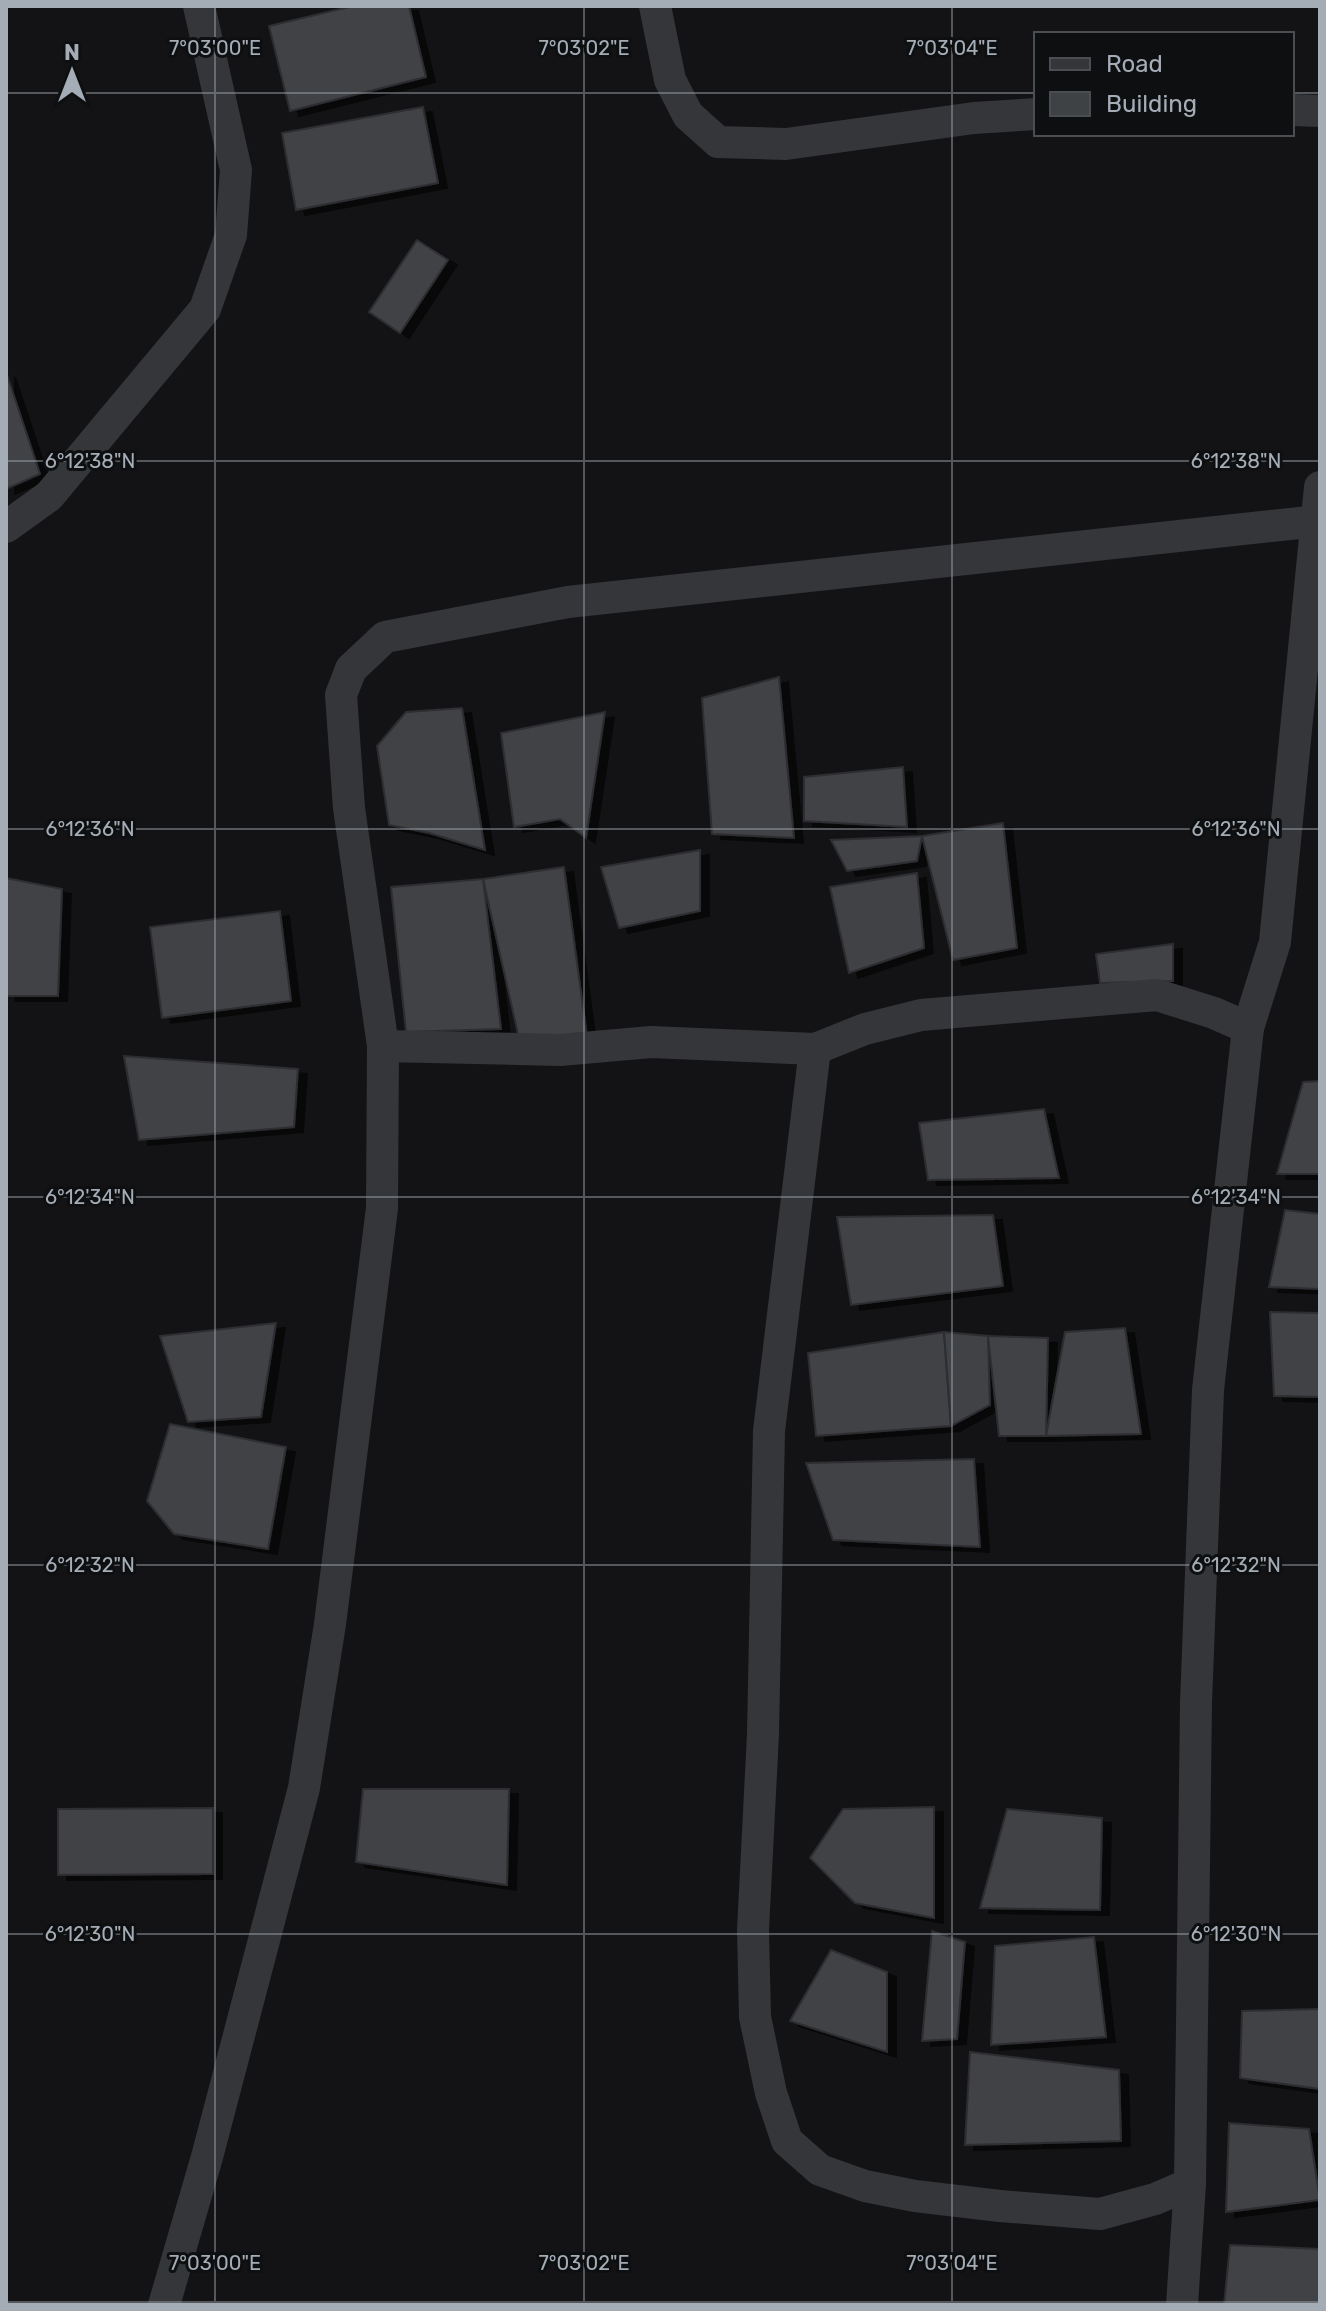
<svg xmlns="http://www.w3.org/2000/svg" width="1326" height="2311" font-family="Rubik,sans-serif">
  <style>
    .building { fill: #3f4245; stroke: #2d2e31; stroke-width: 2; filter: url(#shadow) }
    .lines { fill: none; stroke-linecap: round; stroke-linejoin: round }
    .minor { stroke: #34363a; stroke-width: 32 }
    .ticks { fill: none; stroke: #a4acb6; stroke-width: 2; stroke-opacity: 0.45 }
    .ticks-label { font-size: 20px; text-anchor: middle; fill: #a4acb6; stroke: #0e0f10; stroke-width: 6; stroke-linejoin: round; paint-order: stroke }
  </style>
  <defs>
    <filter id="shadow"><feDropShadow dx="9" dy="5" stdDeviation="0" flood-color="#0009"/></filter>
  </defs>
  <rect width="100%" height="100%" fill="#131315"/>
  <g class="building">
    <polygon points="353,6 409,6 426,77 290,111 269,26"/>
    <polygon points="423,107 438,183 296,210 282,133"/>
    <polygon points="417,240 448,260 400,333 369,312"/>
    <polygon points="6,372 40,474 6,489"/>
    <polygon points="779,677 794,838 712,834 702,698"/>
    <polygon points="462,708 485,850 429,833 389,825 377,746 406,712"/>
    <polygon points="605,712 586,838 560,819 514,827 501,733"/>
    <polygon points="903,767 907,827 804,821 804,777"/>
    <polygon points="1003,823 1017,948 953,960 922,836"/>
    <polygon points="922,836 917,861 847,871 831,840"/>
    <polygon points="700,850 700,911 619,928 601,867"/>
    <polygon points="564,867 588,1044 518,1034 483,879"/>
    <polygon points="917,873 924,948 849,973 830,887"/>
    <polygon points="6,878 62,889 58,996 6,996"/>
    <polygon points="483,879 501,1029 406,1032 391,887"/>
    <polygon points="280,911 291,1001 162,1018 150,927"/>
    <polygon points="1173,944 1173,981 1100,983 1096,954"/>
    <polygon points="124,1056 298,1069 294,1127 139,1140"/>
    <polygon points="1320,1081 1320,1174 1277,1174 1303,1082"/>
    <polygon points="1044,1109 1059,1178 928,1180 919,1123"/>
    <polygon points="1285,1210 1320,1214 1320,1289 1269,1287"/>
    <polygon points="993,1215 1003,1286 851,1305 837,1217"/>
    <polygon points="1270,1312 1320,1313 1320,1397 1274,1396"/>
    <polygon points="276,1323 261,1417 188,1422 160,1336"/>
    <polygon points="1125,1328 1141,1434 1046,1436 1065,1332"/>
    <polygon points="944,1332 951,1426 816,1436 808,1353"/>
    <polygon points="944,1332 988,1336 990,1405 951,1426"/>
    <polygon points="988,1336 1048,1338 1046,1436 999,1436"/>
    <polygon points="170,1424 286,1447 268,1549 174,1534 147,1501"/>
    <polygon points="974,1459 980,1547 833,1540 806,1463"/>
    <polygon points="363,1789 509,1789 507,1885 356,1862"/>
    <polygon points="934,1807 934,1918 855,1903 810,1858 843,1809"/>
    <polygon points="213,1808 213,1874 58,1875 58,1809"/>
    <polygon points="1007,1809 1102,1818 1100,1910 980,1908"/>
    <polygon points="932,1931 965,1942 957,2039 922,2041"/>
    <polygon points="1094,1937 1106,2037 991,2045 995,1946"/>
    <polygon points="831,1950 887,1972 887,2052 790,2021"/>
    <polygon points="1320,2009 1320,2089 1240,2078 1242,2011"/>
    <polygon points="970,2052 1119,2070 1121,2141 965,2145"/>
    <polygon points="1229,2123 1309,2129 1320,2200 1226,2212"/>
    <polygon points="1230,2245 1320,2249 1320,2305 1224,2305"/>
  </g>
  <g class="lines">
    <g class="minor">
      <polyline points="655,6 670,80 688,115 718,142 786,144 974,118 1036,114"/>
      <polyline points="1292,110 1320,111"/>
      <polyline points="6,527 49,496 205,309 231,235 236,170 199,6"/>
      <polyline points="383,1046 560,1050 651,1042 815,1049 865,1029 921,1015 1157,995 1214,1013 1248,1028"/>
      <polyline points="815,1049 769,1431 763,1734 753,1930 755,2017 771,2093 787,2141 820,2170 865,2186 915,2196 1000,2206 1100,2214 1155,2199 1190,2184"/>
      <polyline points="164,2305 207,2157 304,1788 330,1624 382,1208 383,1046 349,808 341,695 351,669 385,637 568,602 1318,521"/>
      <polyline points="1182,2305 1190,2184 1196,1703 1208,1390 1248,1028 1275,942 1320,487"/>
    </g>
  </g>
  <path class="ticks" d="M215,6V2305M584,6V2305M952,6V2305M6,93H1036M1292,93H1320M6,461H1320M6,829H1320M6,1197H1320M6,1565H1320M6,1934H1320M6,2302H1320"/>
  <g class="ticks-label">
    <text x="215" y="55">7°03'00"E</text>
    <text x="584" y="55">7°03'02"E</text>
    <text x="952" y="55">7°03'04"E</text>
    <text x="90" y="468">6°12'38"N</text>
    <text x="1236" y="468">6°12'38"N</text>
    <text x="90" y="836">6°12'36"N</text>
    <text x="1236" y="836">6°12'36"N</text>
    <text x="90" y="1204">6°12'34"N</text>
    <text x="1236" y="1204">6°12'34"N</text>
    <text x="90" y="1572">6°12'32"N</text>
    <text x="1236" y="1572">6°12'32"N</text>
    <text x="90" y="1941">6°12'30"N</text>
    <text x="1236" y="1941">6°12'30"N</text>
    <text x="215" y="2270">7°03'00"E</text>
    <text x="584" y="2270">7°03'02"E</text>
    <text x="952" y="2270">7°03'04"E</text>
  </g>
  <rect width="1326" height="2311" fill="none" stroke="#a4acb6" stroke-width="16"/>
  <rect x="1034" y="32" width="260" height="104" fill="#0e0f10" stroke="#4a4e52" stroke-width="2"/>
  <rect x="1050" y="58" width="40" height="12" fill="#34363a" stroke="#4a4e52" stroke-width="2"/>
  <text x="1106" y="72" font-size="24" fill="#a4acb6">Road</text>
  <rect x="1050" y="92" width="40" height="24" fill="#3f4245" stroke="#4a4e52" stroke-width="2"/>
  <text x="1106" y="112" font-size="24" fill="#a4acb6">Building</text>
  <g transform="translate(72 72)" stroke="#0e0f10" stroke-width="6" paint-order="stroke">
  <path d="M0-6L14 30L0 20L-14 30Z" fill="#a4acb6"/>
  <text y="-12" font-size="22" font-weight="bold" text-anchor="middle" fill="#a4acb6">N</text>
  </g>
</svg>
